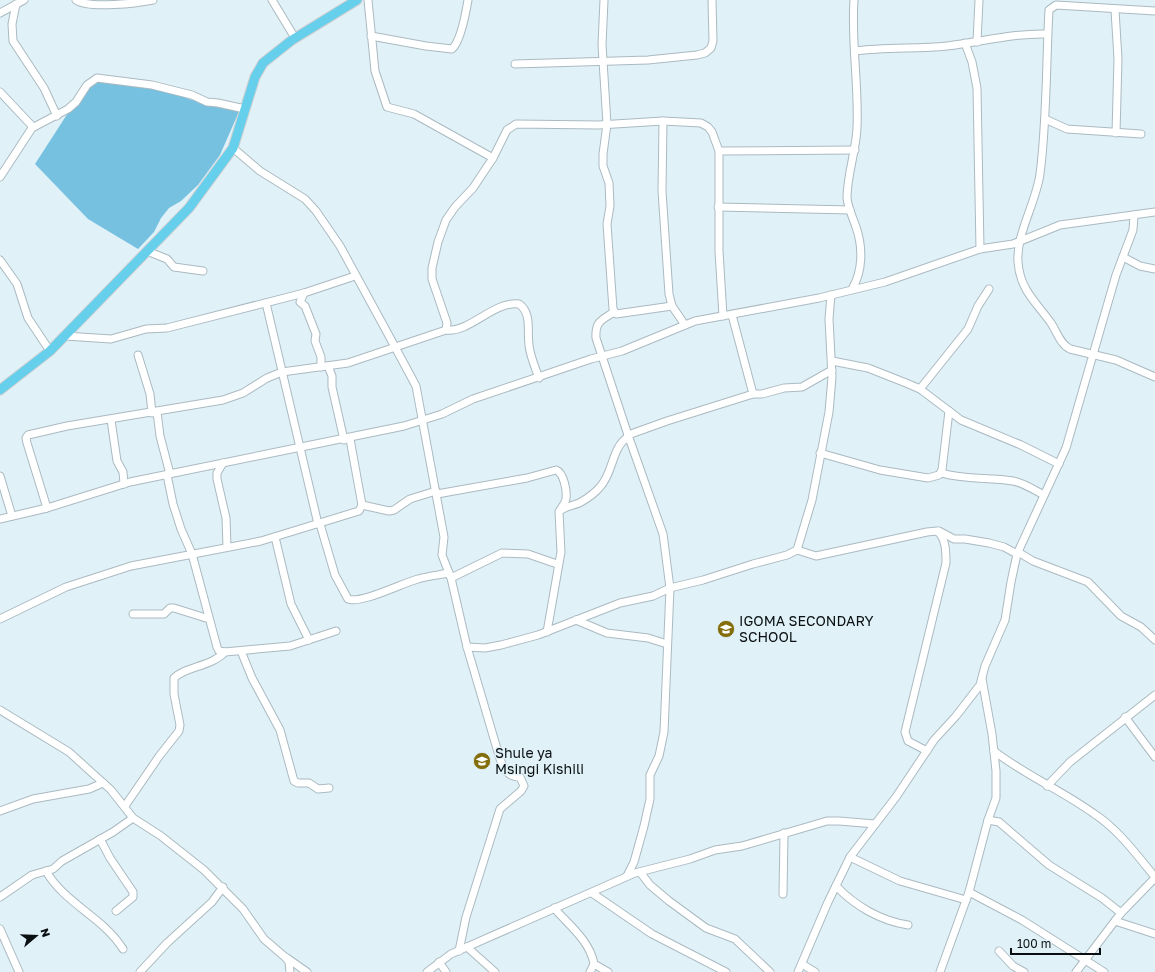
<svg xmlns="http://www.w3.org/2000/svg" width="1155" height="972" font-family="'Golos Text',sans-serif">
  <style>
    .forest { fill: #76c1e0 }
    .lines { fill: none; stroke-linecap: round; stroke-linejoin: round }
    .minor-casing { stroke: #abbac1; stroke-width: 9 }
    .major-casing { stroke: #cecfd0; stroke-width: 11 }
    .minor { stroke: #fff; stroke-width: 7 }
    .major { stroke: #66d0ec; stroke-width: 9 }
    .labels { text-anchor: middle; stroke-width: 3; stroke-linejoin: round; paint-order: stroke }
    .poi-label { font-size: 14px; fill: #0a1012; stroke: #e0f1f8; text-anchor: start }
  </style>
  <rect width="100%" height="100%" fill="#e0f1f8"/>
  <polygon class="forest" points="95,79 144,83 192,100 241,107 220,155 198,185 181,201 169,208 161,218 154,232 138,249 88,219 35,164 66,116"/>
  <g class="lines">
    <defs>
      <g id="minor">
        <path d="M76,0C89,9 138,3 153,0"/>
        <polyline points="272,0 295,38"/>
        <polyline points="368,0 375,71 387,107 414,114 493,158"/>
        <polyline points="604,0 602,45 607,124 603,154 603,166 609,183 610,206 607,224 613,309 616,314 672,306"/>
        <polyline points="16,4 12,24 13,41 44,88 57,116"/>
        <polyline points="1115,10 1118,59 1116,133"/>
        <path d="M1155,11L1056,5L1049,10C1046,64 1047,120 1040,174C1036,203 1016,234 1018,262C1020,290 1036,302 1051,323C1057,332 1060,344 1070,349L1116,360L1155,377"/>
        <polyline points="0,13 24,0"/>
        <path d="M371,36L426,46L452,49C461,41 466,12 468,0"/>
        <polyline points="977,42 979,0"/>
        <polyline points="965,43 972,62 977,88 980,249"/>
        <path d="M855,51C886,47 917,49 947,46C981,42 1013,33 1047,34"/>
        <polyline points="515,64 648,60 697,55 705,53 711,48 713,41 712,0"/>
        <polyline points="0,92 33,127"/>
        <polyline points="1045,119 1067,129 1141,134"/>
        <polyline points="663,121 662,191 669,294 672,306 685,325"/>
        <path d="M233,148L260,171L305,199L316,211L340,246L388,334L416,386L444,537L442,555L451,578L467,647L500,759C504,770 508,777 520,777L524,786L521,791L500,809L466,917L459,951"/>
        <polyline points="719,151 855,150"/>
        <polyline points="0,177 32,128 68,109 76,102 87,85 97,78 152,85 192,95 207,102 218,103 245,109"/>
        <polyline points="718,207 850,210"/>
        <polyline points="147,251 167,259 174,267 203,271"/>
        <polyline points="1123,257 1140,266 1155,269"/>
        <polyline points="0,260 17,284 28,318 50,351"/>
        <path d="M852,289C863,271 863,247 856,227C853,218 848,208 847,198C847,175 856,151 857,128C859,85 851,43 854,0"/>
        <polyline points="304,293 300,302 305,306 316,334 315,341 321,357 321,367"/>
        <polyline points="266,303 318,524"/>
        <path d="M614,312C602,320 595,321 596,338L628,435L663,534L670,588L664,732L659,756L650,775V799L644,826L634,862L627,876"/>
        <path d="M446,330C470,333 493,301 519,304C532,313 527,331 529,345C530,356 535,367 539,378"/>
        <polyline points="65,336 111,339 146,329 167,328 304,293 355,276"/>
        <polyline points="138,355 150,394 152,413"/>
        <polyline points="832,361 868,368 906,383 920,389 961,420 1021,445 1059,464"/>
        <polyline points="328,366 332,376 332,387 344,440"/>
        <polyline points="920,389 968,329 978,306 989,289"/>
        <polyline points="753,394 762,394 784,388 802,387 832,370"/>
        <polyline points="157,412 160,436 170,474"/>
        <polyline points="111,420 117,461 123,472 124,484"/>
        <polyline points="628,435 667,421 753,394 732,315"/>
        <polyline points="820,453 880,470 928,478 939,475 942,470 949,411"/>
        <polyline points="223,463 217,473 217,479 226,518 227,547"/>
        <path d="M941,473C965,480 989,477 1013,481C1024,483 1034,490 1044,495"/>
        <polyline points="167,475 173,504 181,529 192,554 217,647 219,651 225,652 290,646 336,631"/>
        <polyline points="0,476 12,516"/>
        <path d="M437,494L527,478L556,470C564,473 567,491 566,499C565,503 562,507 560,510"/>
        <polyline points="362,505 389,511 394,510 410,499 436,491"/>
        <polyline points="47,508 27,443 26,438 28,435 67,426 223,400 243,393 267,378 282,372 348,363 446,330 447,323 432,279 432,268 438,242 446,220 455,207 473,188 493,158 507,130 516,124 599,125 663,121 701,123 708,127 712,132 719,151 719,251 723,316"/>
        <polyline points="0,519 47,508 130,482 404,426 442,414 473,399 591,359 622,351 695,321 819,298 885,282 980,249 1013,244 1060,225 1155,212"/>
        <path d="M320,524L335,575L348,599C362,604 402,583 418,579C428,576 439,575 449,573"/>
        <polyline points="939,531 954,539 965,539 989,543 1004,547 1017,554"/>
        <polyline points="275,537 291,604 309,640"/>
        <path d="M797,550L816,556L927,532L937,531C946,538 946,552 946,563L905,732L908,741L927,751"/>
        <polyline points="1018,552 1033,561 1088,582 1121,616 1141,627 1155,640"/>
        <polyline points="451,578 502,553 528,554 557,564"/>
        <polyline points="133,614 164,614 170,608 174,608 209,619"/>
        <polyline points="0,619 66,587 131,566 261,541 359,511 362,505 350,439"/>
        <polyline points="576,620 607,633 648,638 667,644"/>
        <path d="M547,632L561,552L559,512C564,506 574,506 581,502C588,498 595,493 600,487C614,472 611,448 628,437"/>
        <polyline points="467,647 485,648 501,645 538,635 620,603 653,596 670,588 703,580 753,564 787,555 797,550 812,500 829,412 832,377 829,319 831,295"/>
        <polyline points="241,651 252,678 280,730 294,781 298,783 309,783 318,789 329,788"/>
        <polyline points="0,710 69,752 111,790 133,818 161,836 204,870 243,909 264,939 285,957 289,962 290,972"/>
        <polyline points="1125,717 1155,757"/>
        <path d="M994,751C1025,775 1061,790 1093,813C1118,829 1136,854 1155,877"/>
        <polyline points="1047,786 1070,762 1155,695"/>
        <path d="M125,806L160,755L179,731L180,725L174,694V678C186,666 211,667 225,652"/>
        <polyline points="0,811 33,799 89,789 103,783"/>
        <polyline points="988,820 999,822 1049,865 1102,898 1121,913"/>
        <polyline points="100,839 110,858 133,892 133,897 116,911"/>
        <polyline points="850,857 900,881 966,900"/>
        <path d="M46,871C65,904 103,917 123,949"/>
        <polyline points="640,872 650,885 669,901 706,928 735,939 770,972"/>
        <path d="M836,886C855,906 881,921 908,925"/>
        <polyline points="969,892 1022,920 1104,972"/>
        <polyline points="592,893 652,934 726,972"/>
        <polyline points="783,894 784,833"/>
        <polyline points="0,897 32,875 53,869 62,861 113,832 133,818"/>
        <path d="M554,908C569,925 590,941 594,964L590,972"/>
        <polyline points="1115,921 1155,934"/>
        <polyline points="0,929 19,972"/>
        <polyline points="467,947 495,972"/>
        <polyline points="999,951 1013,966 1024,972"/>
        <polyline points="287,958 307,972"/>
        <polyline points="439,962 446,972"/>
        <polyline points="594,964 608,972"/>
        <polyline points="802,964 815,972"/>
        <polyline points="140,972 167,943 212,902 223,887"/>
        <polyline points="427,972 451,954 635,873 690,859 715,850 742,846 827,821 839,821 875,824"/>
        <polyline points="798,972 828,902 850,857 896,797 934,740 956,716 980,685 985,666 1005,620 1011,582 1017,554 1066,448 1116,275 1133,230 1134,215"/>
        <polyline points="940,972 969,892 988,820 996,798 996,771 992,734 982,679"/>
        <polyline points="1076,972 1121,913 1155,878"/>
      </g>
      <polyline id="major" points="0,390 50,351 189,208 233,148 255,77 263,63 292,40 357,0"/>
    </defs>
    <use href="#minor" class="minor-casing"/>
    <use href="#major" class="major-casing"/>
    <use href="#minor" class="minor"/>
    <use href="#major" class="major"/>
  </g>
  <defs>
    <symbol id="school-disc" viewBox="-11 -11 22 22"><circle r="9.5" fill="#836e0b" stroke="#e0f1f8"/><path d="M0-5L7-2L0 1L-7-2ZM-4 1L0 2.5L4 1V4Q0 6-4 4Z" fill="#fff"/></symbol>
  </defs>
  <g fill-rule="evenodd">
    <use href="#school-disc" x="716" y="619" width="20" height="20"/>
    <use href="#school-disc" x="472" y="751" width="20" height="20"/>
  </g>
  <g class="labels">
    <g class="poi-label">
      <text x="739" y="626">IGOMA SECONDARY<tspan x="739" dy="16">SCHOOL</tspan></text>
      <text x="495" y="758">Shule ya<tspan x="495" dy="16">Msingi Kishili</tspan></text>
    </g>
  </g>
  <g transform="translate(36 936) rotate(71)" stroke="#e0f1f8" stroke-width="3" paint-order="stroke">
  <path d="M0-3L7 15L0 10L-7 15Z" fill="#0a1012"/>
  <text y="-6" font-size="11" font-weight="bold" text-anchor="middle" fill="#0a1012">N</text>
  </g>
  <path d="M1011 948v6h89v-6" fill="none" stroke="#0a1012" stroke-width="2"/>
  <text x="1017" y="948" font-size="12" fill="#0a1012" stroke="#e0f1f8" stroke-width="3" paint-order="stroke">100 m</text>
</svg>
